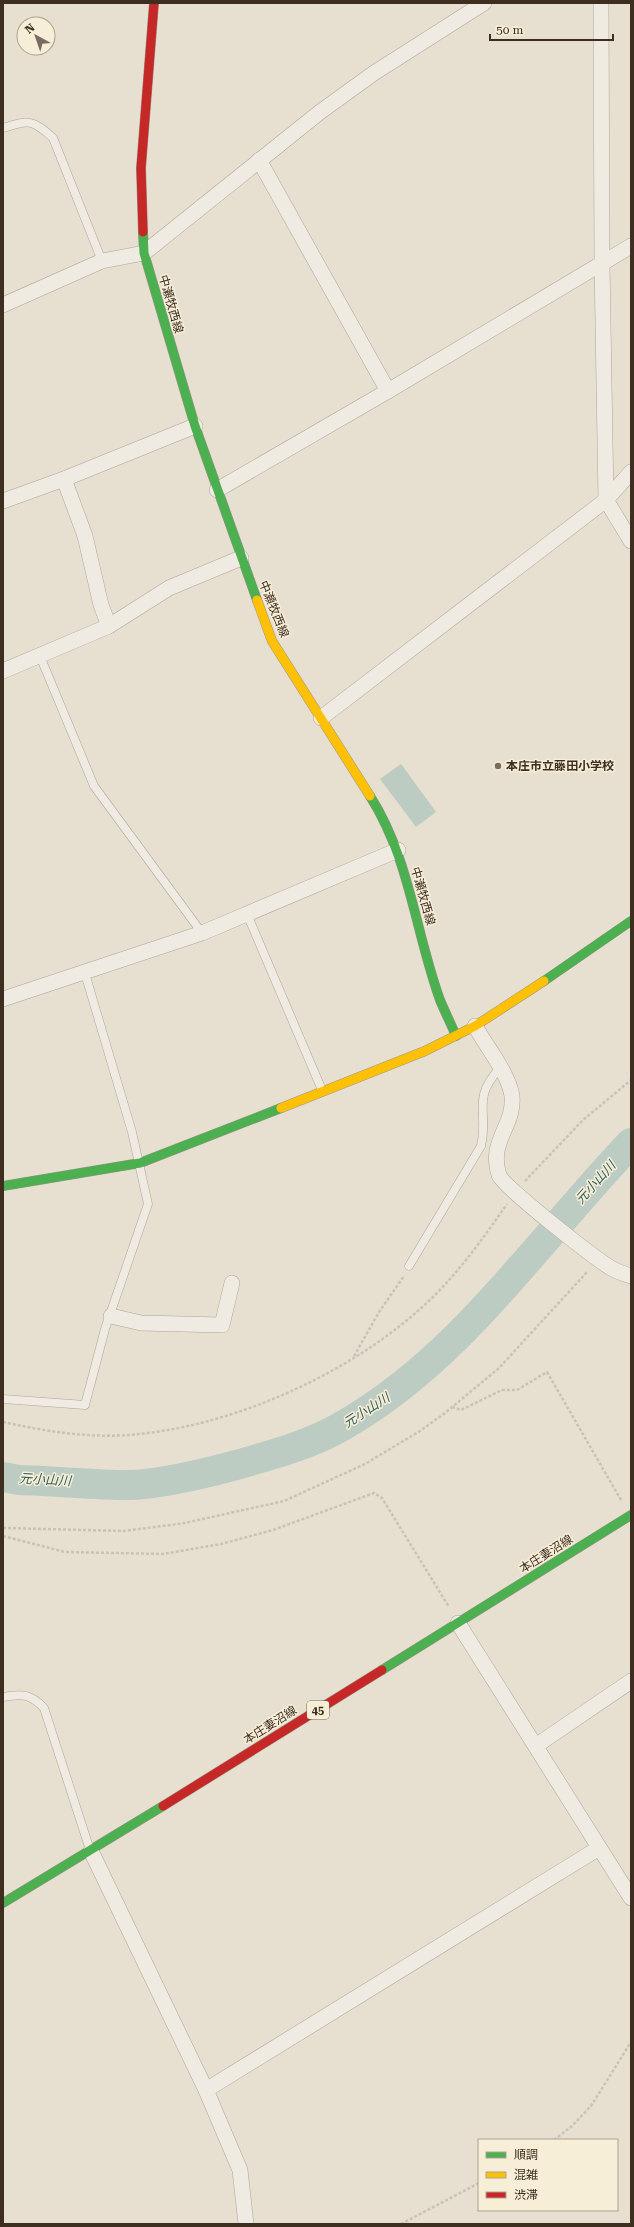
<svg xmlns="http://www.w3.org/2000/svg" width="634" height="2227" font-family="'Roboto Serif','Noto Sans JP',serif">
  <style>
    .water { fill: #bcccc2 }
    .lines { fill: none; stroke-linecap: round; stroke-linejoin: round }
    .river { stroke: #bcccc2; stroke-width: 30 }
    .lane-casing { stroke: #ada599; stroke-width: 9 }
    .street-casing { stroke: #ada599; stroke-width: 16 }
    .fast-casing { stroke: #9c958a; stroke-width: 10 }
    .slow-casing { stroke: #9c958a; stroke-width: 10 }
    .jam-casing { stroke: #9c958a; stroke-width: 10 }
    .path { stroke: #c8c2b9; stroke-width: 2.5; stroke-dasharray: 3 2; stroke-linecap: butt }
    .lane { stroke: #efebe3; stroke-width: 8 }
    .street { stroke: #efebe3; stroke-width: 15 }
    .fast { stroke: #4caf50; stroke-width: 9 }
    .slow { stroke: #ffc107; stroke-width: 9 }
    .jam { stroke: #c62828; stroke-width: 9 }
    .poi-dot { fill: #786c5e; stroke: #f7eed8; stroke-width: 1.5 }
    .labels { text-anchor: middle; stroke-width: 3; stroke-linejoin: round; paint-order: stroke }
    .shield { fill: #f7eed8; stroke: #756857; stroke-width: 1 }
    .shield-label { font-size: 11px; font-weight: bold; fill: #3d2e20 }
    .street-label { font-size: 12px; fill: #3d2e20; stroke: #f7eed8 }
    .poi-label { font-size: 12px; font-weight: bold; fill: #3d2e20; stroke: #f7eed8; text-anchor: start }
    .water-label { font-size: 13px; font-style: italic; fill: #2f5d5a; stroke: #f7eed8 }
  </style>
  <rect width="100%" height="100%" fill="#e7e0d1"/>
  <polygon class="water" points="401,764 436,812 416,827 380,779"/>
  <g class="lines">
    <path class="river" d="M3,1477L19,1480C56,1481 94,1485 130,1485C164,1484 207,1473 240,1464C275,1454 312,1444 344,1425C462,1357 538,1240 631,1143"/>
    <defs>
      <g id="lane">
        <path d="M3,128C29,120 32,119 53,138L102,261"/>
        <polyline points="40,656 94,786 202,933"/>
        <polyline points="247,914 322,1090"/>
        <path d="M409,1266L481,1146C489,1112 471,1099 500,1068"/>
        <polyline points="3,1399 85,1405 105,1329 148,1204 132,1132 84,970"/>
        <path d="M3,1697C21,1694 30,1693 44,1708L90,1850"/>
      </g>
      <g id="street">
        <polyline points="601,3 602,264 606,500 631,541"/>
        <polyline points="259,160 388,391"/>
        <polyline points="3,305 102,261 144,253 320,112 374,73 484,3"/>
        <polyline points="217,490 388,391 631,246"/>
        <polyline points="3,501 64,479"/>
        <polyline points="109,626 101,605 85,536 64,479 195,426"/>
        <polyline points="3,671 109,626 169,588 241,558"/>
        <polyline points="321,718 606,500 631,472"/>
        <polyline points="3,999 202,933 398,850"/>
        <path d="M475,1026C486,1046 509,1074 512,1096C515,1126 488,1141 499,1175C503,1187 596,1259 611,1268C618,1272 624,1274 631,1276"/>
        <polyline points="111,1316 141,1323 222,1325 232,1283"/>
        <polyline points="458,1623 631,1898"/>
        <polyline points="537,1745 631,1681"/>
        <polyline points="91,1851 206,2090 240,2170 246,2224"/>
        <polyline points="206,2090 599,1848"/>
      </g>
      <g id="fast">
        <polyline points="143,232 144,253 195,426 257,600"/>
        <path d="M370,796C410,859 415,931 440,1000C445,1012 451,1024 456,1036"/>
        <polyline points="544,981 631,921"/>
        <polyline points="3,1186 140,1163 281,1108"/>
        <polyline points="382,1670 631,1515"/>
        <polyline points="3,1903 163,1806"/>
      </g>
      <g id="slow">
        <polyline points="257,600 272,641 370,796"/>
        <polyline points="281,1108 425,1051 475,1026 544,981"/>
      </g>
      <g id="jam">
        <polyline points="143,232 141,168 154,3"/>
        <polyline points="163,1806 382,1670"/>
      </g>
    </defs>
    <use href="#lane" class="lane-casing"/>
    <use href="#street" class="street-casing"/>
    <use href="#fast" class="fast-casing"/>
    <use href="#slow" class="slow-casing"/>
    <use href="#jam" class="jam-casing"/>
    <g class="path">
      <polyline points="525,1181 583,1120 631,1080"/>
      <polyline points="354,1356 379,1312 404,1276"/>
      <polyline points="452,1407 461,1410 502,1390 517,1390 547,1372 621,1500"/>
      <path d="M3,1422C45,1431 86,1438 129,1435C234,1427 358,1371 434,1296C462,1268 484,1237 507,1204"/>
      <polyline points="3,1528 124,1531 185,1523 284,1501 365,1464 420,1431 445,1413 499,1368 588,1271"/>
      <polyline points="3,1536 65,1552 163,1554 221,1544 273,1530 374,1493 382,1498 449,1607"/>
      <polyline points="554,2140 572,2126 591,2106 631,2042"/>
      <polyline points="401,2224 479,2183"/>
    </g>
    <use href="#lane" class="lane"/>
    <use href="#street" class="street"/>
    <use href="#fast" class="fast"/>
    <use href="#slow" class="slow"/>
    <use href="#jam" class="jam"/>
  </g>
  <circle class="poi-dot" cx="498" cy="766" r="4"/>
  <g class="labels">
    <rect class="shield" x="307" y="1701" width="22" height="18" rx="3"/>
    <g class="shield-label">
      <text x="318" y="1714">45</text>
    </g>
    <g class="street-label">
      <text transform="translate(171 304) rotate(74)" y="4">中瀬牧西線</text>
      <text transform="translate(274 609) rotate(68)" y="4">中瀬牧西線</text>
      <text transform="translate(423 896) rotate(74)" y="4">中瀬牧西線</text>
      <text transform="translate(546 1554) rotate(-32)" y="4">本庄妻沼線</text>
      <text transform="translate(270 1725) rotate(-32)" y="4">本庄妻沼線</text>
    </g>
    <g class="poi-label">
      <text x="506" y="770">本庄市立藤田小学校</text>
    </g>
    <g class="water-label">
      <text transform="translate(595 1182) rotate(-48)" y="5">元小山川</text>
      <text transform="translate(366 1410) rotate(-33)" y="5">元小山川</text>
      <text transform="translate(45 1479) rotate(3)" y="5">元小山川</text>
    </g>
  </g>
  <rect width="634" height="2227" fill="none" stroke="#3d2e20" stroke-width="8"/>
  <rect x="478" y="2139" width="140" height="72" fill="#f7eed8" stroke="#ada18e"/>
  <rect x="486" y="2152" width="20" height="6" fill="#4caf50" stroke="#ada18e"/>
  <text x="514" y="2159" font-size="12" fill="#3d2e20">順調</text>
  <rect x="486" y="2172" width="20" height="6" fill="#ffc107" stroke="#ada18e"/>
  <text x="514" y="2179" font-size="12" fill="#3d2e20">混雑</text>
  <rect x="486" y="2192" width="20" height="6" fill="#c62828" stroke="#ada18e"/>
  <text x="514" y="2199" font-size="12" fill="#3d2e20">渋滞</text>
  <g transform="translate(36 36) rotate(320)"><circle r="19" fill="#f7eed8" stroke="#ada18e"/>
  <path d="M0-3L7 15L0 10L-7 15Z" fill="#786c5e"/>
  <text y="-6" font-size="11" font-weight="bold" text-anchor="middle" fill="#3d2e20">N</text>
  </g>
  <path d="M490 34v6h123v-6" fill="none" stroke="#3d2e20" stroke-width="2"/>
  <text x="496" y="34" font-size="12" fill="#3d2e20" stroke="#f7eed8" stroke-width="3" paint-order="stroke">50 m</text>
</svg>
